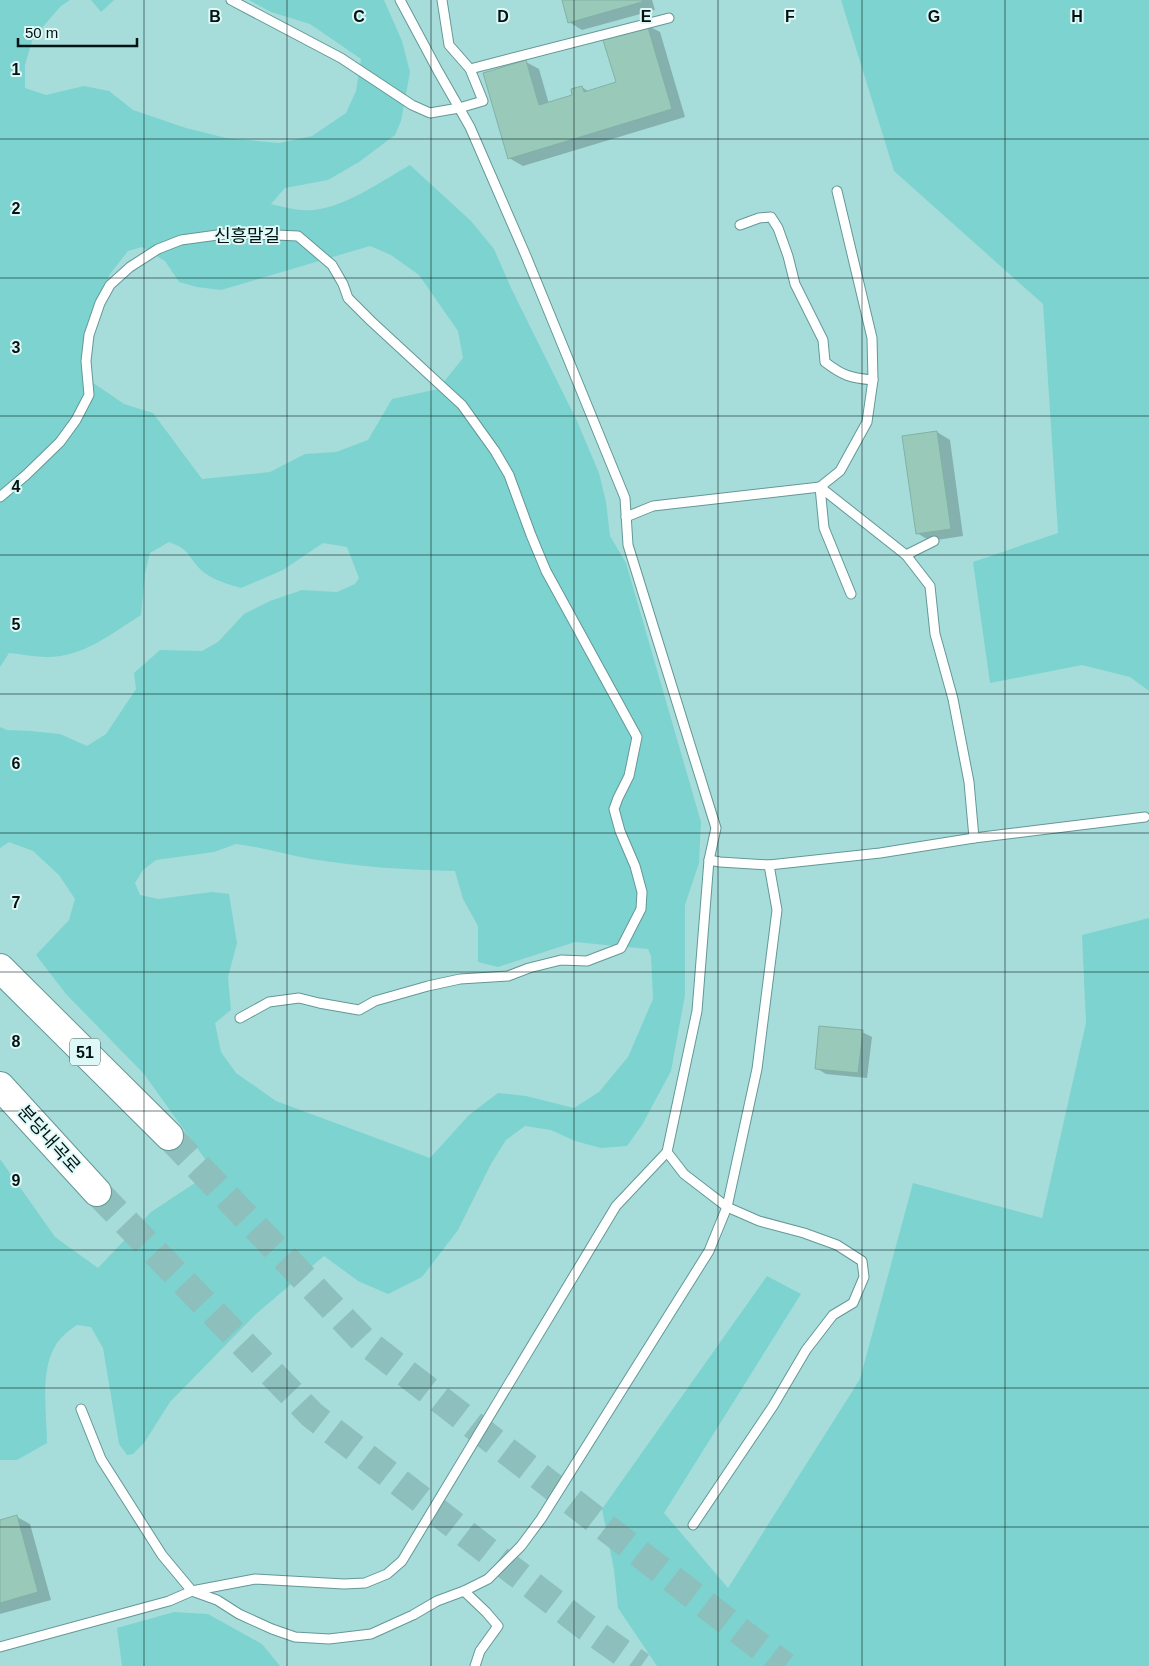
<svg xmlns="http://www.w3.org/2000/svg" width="1149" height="1666" font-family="Helvetica,'Noto Sans KR',sans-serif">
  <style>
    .green { fill: #7dd3d0; fill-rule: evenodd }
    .shadow { fill: #0003 }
    .building { fill: #98c9b9; stroke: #82b2a3 }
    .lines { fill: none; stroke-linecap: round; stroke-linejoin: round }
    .trunk-tunnel { stroke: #8dbfbc; stroke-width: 28; stroke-dasharray: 28 14; stroke-linecap: butt }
    .service-casing { stroke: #639896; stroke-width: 11 }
    .trunk-casing { stroke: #639896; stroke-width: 30 }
    .service { stroke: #fff; stroke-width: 9 }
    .trunk { stroke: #fff; stroke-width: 28 }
    .grid { fill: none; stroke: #011313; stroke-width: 1; stroke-opacity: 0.55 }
    .labels { text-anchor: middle; stroke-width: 4; stroke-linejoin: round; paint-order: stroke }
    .shield { fill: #ddf8f6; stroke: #435857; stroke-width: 1 }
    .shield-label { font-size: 16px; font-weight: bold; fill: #011313 }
    .street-label { font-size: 18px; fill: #011313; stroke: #ddf8f6 }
    .grid-label { font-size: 16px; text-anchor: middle; font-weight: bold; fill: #011313; stroke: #ddf8f6; stroke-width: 4; stroke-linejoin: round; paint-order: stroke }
  </style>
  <rect width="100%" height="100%" fill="#a6ddda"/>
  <g class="green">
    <path d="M0,0H70L61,6L33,38L25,65V88L46,95L84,86L109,91L133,110L186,128L226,138L279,143L312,136L346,113L356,91L361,59L310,24L271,12L249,0H384L402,41L410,72L401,121L395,135L359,162L328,180L285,188L271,204C280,206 291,209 301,210C336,214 380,182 410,165L471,221L494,249L512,290L577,421L599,473L606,502L610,536L626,563L701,822L699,863L685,905V995L671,1071L642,1125L627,1146L601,1148L575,1141L551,1130L525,1126L506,1140L491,1164L458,1230L422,1277L388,1294L358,1281L324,1256L256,1314L170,1402L144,1443L133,1454L127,1455L119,1444L103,1348L91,1327L77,1325C69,1330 62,1336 57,1343C39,1369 47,1413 47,1443L17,1460H0V1159L55,1237L98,1268L151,1212L210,1173L205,1159L144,1074L66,994L36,955L69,920L75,899L59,875L33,851L9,842L0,848V727L7,730L31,731L60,734L87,746L106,734L136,689L134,673L160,650L202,651L218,642L244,614L270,601L302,590L337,592L355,584L359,578L347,547L323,543L283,570L241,588C228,584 212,580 201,570C187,556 191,550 169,542L150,553L145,573L141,615C112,633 84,657 47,657C35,657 21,654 9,653L0,667ZM370,246L391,255L419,275L458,331L463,358L438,389L392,399L368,440L336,452L305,454L270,472L202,479L153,413L124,404L89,380L92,327L97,306L110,274L128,251L142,247L165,261L179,282L197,287L221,290ZM236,844C262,847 286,855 311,859C360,867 406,870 455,871L463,899L478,926V962L498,967L575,942L648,949L651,956L653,999L628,1057L599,1092L574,1108L526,1096L498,1093L469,1115L430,1158L276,1101L236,1073L221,1052L215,1023L231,1010L228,977L237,943L229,894L212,892L158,899L140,895L135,883L143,870L156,860L214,852Z"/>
    <polygon points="91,0 114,0 101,12"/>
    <polygon points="841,0 1149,0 1149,691 1130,677 1082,665 990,683 973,562 1058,533 1043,304 894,171"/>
    <polygon points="1149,918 1149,1666 657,1666 618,1608 614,1570 602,1509 767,1276 801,1294 664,1513 728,1588 860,1379 913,1183 1042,1218 1086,1023 1082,935"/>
    <polygon points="174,1612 208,1614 262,1644 280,1666 122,1666 117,1628"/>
  </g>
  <g class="shadow">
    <polygon points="563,0 652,0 655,10 582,30 569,22"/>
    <polygon points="647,25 660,32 685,117 523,166 509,158 526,62 539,69 549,104 574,96 582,87 589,92 617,83"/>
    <polygon points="937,432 950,440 963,536 930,541 917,533"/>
    <polygon points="862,1032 872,1037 867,1078 826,1074 816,1068"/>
    <polygon points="17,1517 30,1524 51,1600 0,1614 0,1521"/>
  </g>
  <g class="building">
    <polygon points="562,0 642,0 642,2 568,23"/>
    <polygon points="647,24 672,109 508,159 483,73 526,60 539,105 572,95 571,89 582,86 584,92 616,82 602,37"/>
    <polygon points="937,431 951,529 916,534 902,436"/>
    <polygon points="819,1026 863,1030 858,1073 815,1069"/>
    <polygon points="17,1515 38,1592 0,1603 0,1520"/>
  </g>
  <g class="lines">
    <g class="trunk-tunnel">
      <polyline points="169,1136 363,1340 785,1666"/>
      <polyline points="97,1192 312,1415 586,1627 641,1666"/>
    </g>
    <defs>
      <g id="service">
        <polyline points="231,0 341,58 412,105 430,113 459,108 483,101 470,69 669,18"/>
        <polyline points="442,0 449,45 470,69"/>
        <polyline points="837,191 872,338 873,380 867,422 840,471 820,487 824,528 851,594"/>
        <path d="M740,225L759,218L771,217L778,228L788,256L795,284L823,340L825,362C843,376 851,378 873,380"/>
        <polyline points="0,497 26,475 60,442 76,420 89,395 86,361 89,335 100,303 110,285 130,267 158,249 181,240 232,233 298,236 332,265 343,284 348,298 371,321 462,405 495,451 509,475 531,535 546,571 637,737 629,776 618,798 614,809 620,831 635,866 642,892 641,909 621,948 587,961 561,960 529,968 508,976 460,979 428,986 375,1001 359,1010 319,1003 299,998 269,1002 240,1018"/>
        <polyline points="626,517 653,506 820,487 906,555 930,586 935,634 953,699 969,782 974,838 880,853 769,865"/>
        <polyline points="906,555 934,541"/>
        <polyline points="974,838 1145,817"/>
        <polyline points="81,1409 101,1459 162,1555 192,1591 255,1579 344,1584 365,1583 387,1574 402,1561 616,1206 667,1152"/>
        <polyline points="693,1525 773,1406 806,1350 833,1315 853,1303 864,1277 862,1261 837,1245 804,1233 759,1221 727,1207 757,1069 777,910 769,865 720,862 709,860"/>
        <polyline points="464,1591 486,1612 498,1626 480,1651 475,1666"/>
        <polyline points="0,1647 169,1601 192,1591 217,1600 239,1614 272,1629 295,1637 329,1639 371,1634 413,1615 437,1601 464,1591 488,1579 521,1546 541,1519 709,1251 727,1207 684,1174 667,1152 697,1011 709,860 716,828 628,545 625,498 526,256 470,127 438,71 400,0"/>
      </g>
      <g id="trunk">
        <polyline points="0,968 169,1136"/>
        <polyline points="0,1086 97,1192"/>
      </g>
    </defs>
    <use href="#service" class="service-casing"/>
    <use href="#trunk" class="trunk-casing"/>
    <use href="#service" class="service"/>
    <use href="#trunk" class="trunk"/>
  </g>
  <path class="grid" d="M144,0V1666M287,0V1666M431,0V1666M574,0V1666M718,0V1666M862,0V1666M1005,0V1666M0,139H1149M0,278H1149M0,416H1149M0,555H1149M0,694H1149M0,833H1149M0,972H1149M0,1111H1149M0,1250H1149M0,1388H1149M0,1527H1149"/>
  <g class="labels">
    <rect class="shield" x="70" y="1038.5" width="30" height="27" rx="4"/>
    <g class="shield-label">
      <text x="85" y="1058">51</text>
    </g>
    <g class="street-label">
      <text x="247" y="242">신흥말길</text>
      <text transform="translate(49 1139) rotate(48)" y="6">분당내곡로</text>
    </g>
  </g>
  <g class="grid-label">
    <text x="215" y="22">B</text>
    <text x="359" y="22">C</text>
    <text x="503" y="22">D</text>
    <text x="646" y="22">E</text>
    <text x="790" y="22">F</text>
    <text x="934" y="22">G</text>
    <text x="1077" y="22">H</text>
    <text x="16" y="75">1</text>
    <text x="16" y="214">2</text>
    <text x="16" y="353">3</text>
    <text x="16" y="492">4</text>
    <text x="16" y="630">5</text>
    <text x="16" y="769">6</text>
    <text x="16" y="908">7</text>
    <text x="16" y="1047">8</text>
    <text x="16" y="1186">9</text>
  </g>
  <path d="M18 38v8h119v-8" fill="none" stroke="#011313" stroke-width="2.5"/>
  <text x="25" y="38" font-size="15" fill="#011313" stroke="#ddf8f6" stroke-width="4" paint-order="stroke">50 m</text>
</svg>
